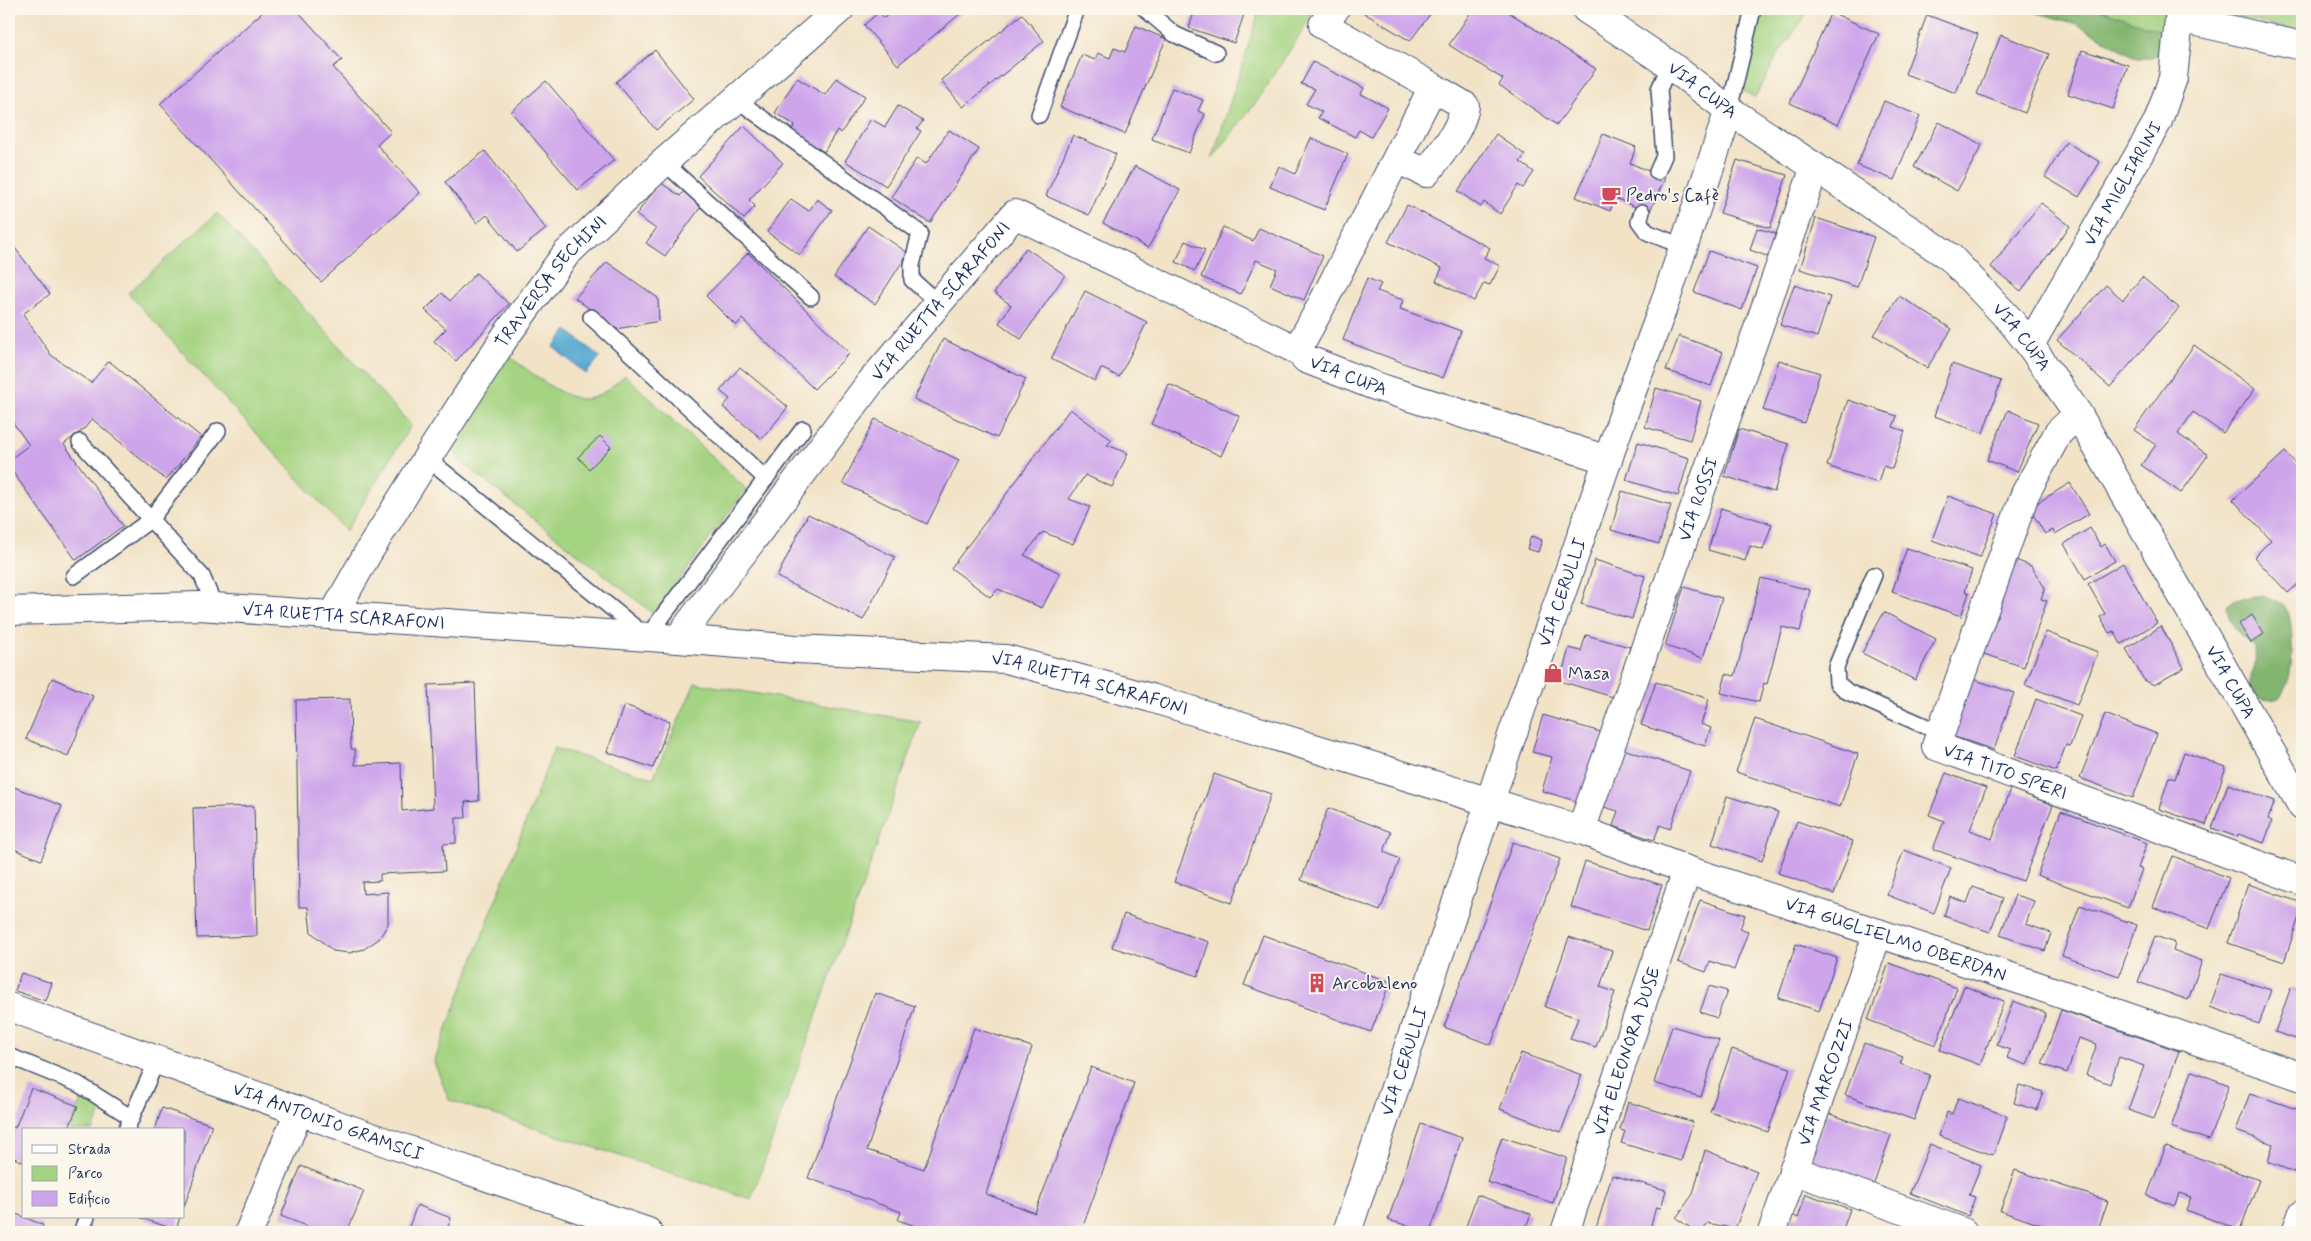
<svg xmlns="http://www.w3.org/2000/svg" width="2311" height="1241" font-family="Mynerve,sans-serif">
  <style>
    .green { fill: #a4d381; stroke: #608170 }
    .forest { fill: #83b56f; stroke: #4f7266 }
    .water { fill: #54a8d0; stroke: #386c97 }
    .building { fill: #cea5eb }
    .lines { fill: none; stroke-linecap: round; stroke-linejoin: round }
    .service-casing { stroke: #3b4a6e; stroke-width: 18 }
    .minor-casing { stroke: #3b4a6e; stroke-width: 30 }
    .tertiary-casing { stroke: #3b4a6e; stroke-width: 30 }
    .service { stroke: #fff; stroke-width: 15 }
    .minor { stroke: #fff; stroke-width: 28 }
    .tertiary { stroke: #fff; stroke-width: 28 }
    .labels { text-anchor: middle; stroke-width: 4; stroke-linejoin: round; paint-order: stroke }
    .street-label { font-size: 18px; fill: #1b2f5e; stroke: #fbf7ec }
    .poi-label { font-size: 18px; fill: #1b2f5e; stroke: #fbf7ec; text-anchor: start }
  </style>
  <rect width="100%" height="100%" fill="#fbf7ec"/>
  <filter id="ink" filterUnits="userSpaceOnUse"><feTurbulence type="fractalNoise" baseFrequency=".02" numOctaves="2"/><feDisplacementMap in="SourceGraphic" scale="10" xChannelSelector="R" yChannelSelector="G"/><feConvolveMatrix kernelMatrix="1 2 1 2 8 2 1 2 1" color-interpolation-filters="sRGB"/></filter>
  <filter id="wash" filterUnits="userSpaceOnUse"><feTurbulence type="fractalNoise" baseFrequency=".0096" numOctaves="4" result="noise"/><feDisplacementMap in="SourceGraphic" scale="20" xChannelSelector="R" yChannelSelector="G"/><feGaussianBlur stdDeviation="1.12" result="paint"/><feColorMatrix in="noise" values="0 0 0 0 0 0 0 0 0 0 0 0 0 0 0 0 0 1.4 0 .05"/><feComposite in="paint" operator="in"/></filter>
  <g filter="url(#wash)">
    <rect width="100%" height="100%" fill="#f2e3c7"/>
    <g class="green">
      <polygon points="1260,9 1316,9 1260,97 1212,159"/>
      <polygon points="1762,9 1810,9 1777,56 1755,98 1739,88"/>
      <polygon points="2099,9 2171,9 2169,34"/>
      <polygon points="2220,9 2302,9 2302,32 2225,14"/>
      <polygon points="217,213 411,425 346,531 128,293"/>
      <path d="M503,352C523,365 562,401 586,399C601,398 614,384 625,375L746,489L654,614L461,462L448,443Z"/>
      <polygon points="695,683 921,722 751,1199 449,1100 434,1062 554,748 653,778"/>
      <polygon points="83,1095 102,1108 93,1130 69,1130"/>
    </g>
    <g class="forest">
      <polygon points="2024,9 2099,9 2169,34 2165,52 2151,58 2137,58 2077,24"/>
      <path d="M2264,596C2273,598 2282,602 2287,610C2294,622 2293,668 2288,681C2286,687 2283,693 2279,698C2267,702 2248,700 2249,682C2250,676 2255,670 2255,663C2256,658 2255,652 2255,647C2241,636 2228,625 2227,606L2234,600Z"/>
    </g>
    <polygon class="water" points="567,330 600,357 586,374 553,347"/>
    <g id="blocks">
      <g class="building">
        <polygon points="266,9 296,9 342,60 333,67 391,132 377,145 420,193 321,282 160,104"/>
        <polygon points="895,9 966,9 898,65 864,25 879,12 884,18"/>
        <polygon points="1195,9 1246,9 1234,43 1189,28"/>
        <polygon points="1363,9 1434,9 1410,41 1361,11"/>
        <polygon points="1473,9 1504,9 1596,69 1557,125 1499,85 1503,79 1449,45"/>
        <polygon points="1831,12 1879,34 1838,125 1790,103"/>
        <polygon points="1022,14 1044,41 963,107 941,80"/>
        <polygon points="1927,15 1978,34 1956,93 1905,74"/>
        <polygon points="1136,26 1166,39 1125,134 1060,107 1082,55 1095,60 1098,53 1110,58 1114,48 1125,52"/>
        <polygon points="2001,35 2049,54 2025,113 1977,94"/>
        <polygon points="655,50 694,99 656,130 616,82"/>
        <polygon points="2082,50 2128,65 2113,109 2068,94"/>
        <polygon points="1313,62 1364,88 1361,94 1388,108 1371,137 1359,130 1355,137 1318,118 1322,112 1306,104 1315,89 1301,84"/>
        <polygon points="797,78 825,95 836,78 865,96 841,133 837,130 824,152 791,131 795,125 775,113"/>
        <polygon points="546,81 614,160 578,190 511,112"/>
        <polygon points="1172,88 1203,100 1198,111 1205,114 1189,153 1152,139"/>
        <polygon points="1884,101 1920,116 1894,180 1857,165"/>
        <polygon points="898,106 923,121 917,129 921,131 886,186 845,161 871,119 885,127"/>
        <polygon points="1939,122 1982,145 1957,191 1914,167"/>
        <polygon points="744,126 783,163 749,200 755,206 744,219 698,176"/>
        <polygon points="949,130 979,149 930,223 891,197 917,158 926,164"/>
        <polygon points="1496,134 1525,155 1520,162 1534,172 1523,188 1518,185 1500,214 1484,202 1481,207 1458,191"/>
        <polygon points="1603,134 1636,147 1630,163 1665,178 1649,213 1615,198 1610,211 1576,197"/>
        <polygon points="1073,135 1116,154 1089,215 1046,196"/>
        <polygon points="1311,138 1348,154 1324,210 1270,187 1279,166 1295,174"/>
        <polygon points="2066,142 2100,162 2079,197 2045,177"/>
        <polygon points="485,151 546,229 517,252 487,215 477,223 445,182"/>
        <polygon points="1737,160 1787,175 1770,228 1720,213"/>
        <polygon points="1135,166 1180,190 1148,248 1103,223"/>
        <polygon points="660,182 680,196 685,190 703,204 665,256 646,243 656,229 636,215"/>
        <polygon points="791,199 809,211 817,199 832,210 800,255 767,232"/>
        <polygon points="2041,203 2070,226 2021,291 1991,267"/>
        <polygon points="1407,205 1490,248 1484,258 1500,266 1490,285 1484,283 1474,301 1436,281 1442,268 1388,242"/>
        <polygon points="1816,218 1874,237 1857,287 1800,269"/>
        <polygon points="868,226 908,253 875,304 834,277"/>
        <polygon points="1223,227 1253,241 1259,228 1323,256 1304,300 1270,285 1277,269 1256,260 1241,294 1201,277"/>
        <polygon points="1757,228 1780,235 1772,258 1750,250"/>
        <polygon points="9,240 50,294 23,314 51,355 91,383 109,361 201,437 166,480 92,419 84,429 64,444 123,526 76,560 9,467 9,460 29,445 9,417"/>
        <polygon points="1185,241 1205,250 1195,271 1176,262"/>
        <polygon points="1026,248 1065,275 1021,339 999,323 1011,305 994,293"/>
        <polygon points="1709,251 1757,268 1742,310 1694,292"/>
        <polygon points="748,253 850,353 814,389 742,319 736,326 706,296"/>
        <polygon points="607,262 658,298 659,321 617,329 575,298"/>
        <polygon points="476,273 509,304 456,361 434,341 446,329 425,310 442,293 450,301"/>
        <polygon points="2142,277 2179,308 2110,387 2057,340 2106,285 2123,300"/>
        <polygon points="1367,278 1381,284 1377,291 1403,300 1400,309 1461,331 1443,378 1343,340"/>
        <polygon points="1794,285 1830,297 1817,337 1780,325"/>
        <polygon points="1085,291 1147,322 1119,377 1101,368 1095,381 1051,359"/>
        <polygon points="1899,296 1952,329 1927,368 1874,335"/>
        <polygon points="1679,336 1723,352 1711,386 1666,370"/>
        <polygon points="943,339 1026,379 997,438 914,399"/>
        <polygon points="2194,345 2255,389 2223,433 2193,412 2178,434 2208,455 2181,493 2141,465 2156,445 2134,430"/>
        <polygon points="1779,360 1820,373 1804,423 1763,410"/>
        <polygon points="1952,364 2001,381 1983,433 1934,416"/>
        <polygon points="740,367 788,407 762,439 723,407 730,399 720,391"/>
        <polygon points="1169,384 1239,416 1221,456 1151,424"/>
        <polygon points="1656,388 1701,401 1690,440 1645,427"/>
        <polygon points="1848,400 1897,416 1893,427 1905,431 1892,469 1883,466 1878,483 1827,466"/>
        <polygon points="1070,409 1112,440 1107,445 1128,453 1112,487 1085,475 1069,499 1090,507 1073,544 1043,532 1024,555 1060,573 1042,608 998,589 990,597 951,568"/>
        <polygon points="2008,410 2038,423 2017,472 1987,460"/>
        <polygon points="875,419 959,460 927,524 843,483"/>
        <polygon points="1739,429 1789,444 1774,492 1724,476"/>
        <polygon points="600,436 611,447 589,469 578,457"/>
        <polygon points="1638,442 1689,458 1678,496 1626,480"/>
        <polygon points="2285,452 2302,470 2302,580 2288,593 2254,557 2271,540 2233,500"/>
        <polygon points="2070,483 2089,514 2055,534 2053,530 2045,534 2029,508"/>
        <polygon points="1622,491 1671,505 1659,544 1611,530"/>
        <polygon points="1948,496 1997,514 1980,557 1932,540"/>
        <polygon points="1721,508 1772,524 1763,550 1750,546 1745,561 1708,550"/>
        <polygon points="808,514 895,557 863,620 777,577"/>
        <polygon points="2090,528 2101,547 2105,544 2115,561 2085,579 2064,544"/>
        <polygon points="1531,536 1542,540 1538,552 1527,549"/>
        <polygon points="1907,548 1972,570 1965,591 1969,593 1961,616 1892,592"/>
        <polygon points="2013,559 2031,566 2045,588 2041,599 2047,601 2024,667 1981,653"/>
        <polygon points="1595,560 1645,576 1632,619 1581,604"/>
        <polygon points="2123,563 2157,623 2121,644 2114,631 2109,633 2100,617 2105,614 2088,584"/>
        <polygon points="1761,578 1810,590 1800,631 1782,627 1767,684 1764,683 1759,702 1721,693 1726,674 1735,676"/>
        <polygon points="1684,587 1722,598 1703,658 1665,646"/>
        <polygon points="1884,612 1936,639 1915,680 1862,653"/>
        <polygon points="2252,615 2264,634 2251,643 2239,624"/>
        <polygon points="2161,626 2184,668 2154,685 2144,680 2126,649"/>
        <polygon points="2046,632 2098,652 2077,705 2025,685"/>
        <polygon points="1586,635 1630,647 1616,698 1560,681 1569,648 1581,651"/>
        <polygon points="52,678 93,696 68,756 26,739"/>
        <polygon points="1970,678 2014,693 1994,750 1949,735"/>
        <polygon points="1656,682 1709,699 1701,724 1711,728 1705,746 1641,725"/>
        <polygon points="475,683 479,801 465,802 466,818 456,818 456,843 443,844 445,871 380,874 380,881 362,882 363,894 388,892 388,924 379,939 364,949 349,953 333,951 311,932 308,907 299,907 296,700 350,699 351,749 355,749 355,765 401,763 402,811 433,808 428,685"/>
        <polygon points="2036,699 2081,716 2070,746 2066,745 2056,771 2015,756"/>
        <polygon points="624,705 670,721 653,768 607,752"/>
        <polygon points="2105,714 2157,734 2133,798 2080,778"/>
        <polygon points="1543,715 1604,733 1583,803 1542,791 1552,757 1532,752"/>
        <polygon points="1755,719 1858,754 1840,807 1736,772"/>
        <polygon points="1623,749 1690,771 1670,829 1660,825 1654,840 1613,826 1618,811 1604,807"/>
        <polygon points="2184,752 2226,767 2206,825 2159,809 2169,777 2175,779"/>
        <polygon points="1946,773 1986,788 1970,830 1992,839 2011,789 2053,805 2023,881 1933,849 1944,821 1929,815"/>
        <polygon points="1214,774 1271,794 1232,903 1174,882"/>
        <polygon points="2228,784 2275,801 2268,819 2272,821 2264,843 2238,834 2237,837 2212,828"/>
        <polygon points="9,785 62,806 41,860 9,847"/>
        <polygon points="1727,796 1778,812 1762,861 1712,844"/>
        <polygon points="254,806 257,936 197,938 193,808"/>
        <polygon points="1328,808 1391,832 1384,852 1400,859 1380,911 1301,880"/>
        <polygon points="2061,811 2147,843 2138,868 2142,869 2128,908 2037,875"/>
        <polygon points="1797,821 1853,841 1834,894 1778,873"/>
        <polygon points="1513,842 1560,859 1491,1045 1444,1027"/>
        <polygon points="1904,850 1951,868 1934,913 1887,895"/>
        <polygon points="2173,856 2229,878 2209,929 2153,907"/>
        <polygon points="1585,861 1662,885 1647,931 1571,907"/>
        <polygon points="2248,884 2302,903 2302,908 2284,962 2228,943"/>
        <polygon points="1973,887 2003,898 1990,932 1944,916 1950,897 1967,903"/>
        <polygon points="2015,895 2034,901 2026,924 2051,933 2045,951 2000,935"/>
        <polygon points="1700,900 1745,915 1740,929 1748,932 1734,970 1710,961 1706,972 1678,962"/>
        <polygon points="2080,905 2137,925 2119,976 2062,956"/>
        <polygon points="1124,914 1209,942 1198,976 1112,947"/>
        <polygon points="1263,935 1390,982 1371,1032 1244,985"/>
        <polygon points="2155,936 2175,943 2173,950 2202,961 2188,1000 2138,982"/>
        <polygon points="1569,937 1612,951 1600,987 1615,992 1596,1047 1570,1039 1578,1018 1545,1007"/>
        <polygon points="1796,944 1837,958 1819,1011 1778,998"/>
        <polygon points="1889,963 1957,988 1936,1045 1868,1020"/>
        <polygon points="21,973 52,983 46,1001 15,991"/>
        <polygon points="2221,974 2271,990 2259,1024 2210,1007"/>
        <polygon points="1709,986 1727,991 1717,1018 1700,1012"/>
        <polygon points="1964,986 2004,1001 1980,1065 1940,1050"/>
        <polygon points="2291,987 2302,991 2302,1041 2275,1032"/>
        <polygon points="875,993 915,1006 867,1150 924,1169 974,1028 1032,1047 986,1194 1035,1213 1091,1067 1134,1083 1081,1232 933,1232 898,1220 901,1212 808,1178"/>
        <polygon points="2013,1001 2046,1013 2027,1065 2007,1058 2010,1050 1997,1045"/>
        <polygon points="2061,1010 2179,1051 2154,1119 2128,1110 2144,1066 2119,1057 2110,1084 2086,1075 2097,1044 2079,1038 2067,1073 2042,1064"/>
        <polygon points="1672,1026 1719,1040 1701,1097 1654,1083"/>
        <polygon points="1864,1043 1903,1057 1900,1064 1930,1075 1914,1120 1845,1095"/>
        <polygon points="1732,1049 1790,1068 1768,1132 1710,1112"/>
        <polygon points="1521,1053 1582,1075 1561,1132 1500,1109"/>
        <polygon points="2192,1071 2229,1085 2209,1140 2171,1127"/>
        <polygon points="2019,1085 2043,1092 2037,1110 2014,1103"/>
        <polygon points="31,1088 78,1106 68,1130 24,1130 24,1162 9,1156 9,1125 15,1128"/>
        <polygon points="2250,1093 2302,1111 2302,1175 2268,1162 2273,1144 2236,1131"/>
        <polygon points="1958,1098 2007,1116 1993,1155 1939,1136 1947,1112 1952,1114"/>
        <polygon points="1628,1102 1693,1122 1681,1161 1621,1143 1625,1131 1620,1130"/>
        <polygon points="162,1108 212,1125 184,1207 184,1130 155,1130"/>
        <polygon points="1827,1113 1891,1135 1872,1189 1808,1167"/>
        <polygon points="1421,1124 1462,1138 1430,1232 1388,1220"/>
        <polygon points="1502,1137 1567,1158 1553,1203 1487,1182"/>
        <polygon points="1930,1144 1981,1165 1969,1195 1975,1197 1968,1216 1910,1193"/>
        <polygon points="2166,1146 2259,1180 2240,1230 2186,1210 2191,1197 2179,1193 2175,1206 2147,1196"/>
        <polygon points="1705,1150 1757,1171 1735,1229 1708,1223 1701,1232 1697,1232 1676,1218 1693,1194"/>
        <polygon points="301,1166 364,1191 347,1232 321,1232 281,1216"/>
        <polygon points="2015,1170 2108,1201 2097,1232 2062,1232 2000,1211"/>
        <polygon points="1612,1175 1666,1190 1661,1208 1656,1207 1649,1232 1595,1232"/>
        <polygon points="1806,1194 1850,1209 1842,1232 1786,1232 1792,1215 1798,1218"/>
        <polygon points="1477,1195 1531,1214 1524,1232 1464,1232"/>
        <polygon points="417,1205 451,1218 446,1232 407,1232"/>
        <polygon points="9,1211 43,1225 40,1232 9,1232"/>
        <polygon points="139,1217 180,1217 176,1230"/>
      </g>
    </g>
  </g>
  <g filter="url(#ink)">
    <use href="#blocks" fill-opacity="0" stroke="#3b4a6e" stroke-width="1"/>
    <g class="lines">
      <defs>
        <g id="service">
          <polyline points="1145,9 1174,34 1216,53"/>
          <polyline points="736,99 920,233 912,265 912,280 938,303"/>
          <polyline points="1729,110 1753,9"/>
          <polyline points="1039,115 1077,9"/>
          <polyline points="664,162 811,297"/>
          <polyline points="1657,172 1664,156 1659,89 1670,65"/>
          <polyline points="1642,212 1639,221 1647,232 1684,247"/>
          <polyline points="591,317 766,479"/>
          <polyline points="80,442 202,576 215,607"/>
          <polyline points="427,458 647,637 803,429"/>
          <polyline points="1874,575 1836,667 1837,683 1848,692 1941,733"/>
          <polyline points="74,576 150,520 218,431"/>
          <polyline points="9,1056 78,1084 132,1118"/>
          <polyline points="126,1130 157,1060"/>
          <polyline points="81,1232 87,1217"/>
        </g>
        <g id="minor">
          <polyline points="1335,9 1323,25 1433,87"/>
          <polyline points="2180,18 2302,46"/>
          <path id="s1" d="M2030,345L2158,121L2173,78L2180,9"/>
          <path d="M1297,350L1320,308L1433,87L1465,106C1461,130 1441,154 1426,173L1397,159"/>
          <path id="s2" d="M2078,414L2058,433L2025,494L1936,746L2302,881"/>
          <path id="s3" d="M9,611L199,606L678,639L796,649L1006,659L1151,698L1581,830L1687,870L2029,983L2302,1077"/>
          <path id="s4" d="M333,615L369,551L427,458L505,337L566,254L664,162L840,9"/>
          <path id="s5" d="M678,639L870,383L1015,214L1297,350L1306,359L1375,386L1608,460"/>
          <path id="s6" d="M1581,830L1815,167"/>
          <polyline points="1793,1170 1963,1232"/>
          <polyline points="249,1232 299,1111"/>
          <path id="s7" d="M1347,1232L1508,747L1625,410L1665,302L1729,110"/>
          <path id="s8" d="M1565,1232L1687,870"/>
          <path id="s9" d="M1772,1232L1878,933"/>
          <polyline points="2296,1232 2302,1215"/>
        </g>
        <g id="tertiary">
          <path id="s10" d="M1586,9L1670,65L1729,110L1950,257L2010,320L2030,345L2078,414L2302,806"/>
          <path id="s11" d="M9,1007L391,1144L648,1232"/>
        </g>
      </defs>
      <use href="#service" class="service-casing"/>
      <use href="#minor" class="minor-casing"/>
      <use href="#tertiary" class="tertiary-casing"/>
      <use href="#service" class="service"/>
      <use href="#minor" class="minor"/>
      <use href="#tertiary" class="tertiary"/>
    </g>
  </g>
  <defs>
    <symbol id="cafe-bare" viewBox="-9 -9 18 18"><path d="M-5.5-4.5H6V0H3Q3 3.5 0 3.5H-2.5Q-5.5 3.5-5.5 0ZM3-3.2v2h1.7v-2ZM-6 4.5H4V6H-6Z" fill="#d1495b" stroke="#fbf7ec" stroke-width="2.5" paint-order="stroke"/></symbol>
    <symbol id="shop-bare" viewBox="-9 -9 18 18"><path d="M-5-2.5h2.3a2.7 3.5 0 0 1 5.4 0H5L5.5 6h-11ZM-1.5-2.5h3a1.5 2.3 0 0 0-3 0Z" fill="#d1495b" stroke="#fbf7ec" stroke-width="2.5" paint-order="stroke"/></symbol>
    <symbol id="building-bare" viewBox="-9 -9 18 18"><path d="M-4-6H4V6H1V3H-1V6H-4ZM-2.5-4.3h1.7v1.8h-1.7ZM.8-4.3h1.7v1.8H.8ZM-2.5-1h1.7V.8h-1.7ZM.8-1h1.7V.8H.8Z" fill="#d1495b" stroke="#fbf7ec" stroke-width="2.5" paint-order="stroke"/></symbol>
  </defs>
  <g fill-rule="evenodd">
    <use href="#cafe-bare" x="1597" y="181" width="28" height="28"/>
    <use href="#shop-bare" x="1539" y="659" width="28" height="28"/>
    <use href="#building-bare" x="1303" y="969" width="28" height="28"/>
  </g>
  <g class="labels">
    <g class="street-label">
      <text dy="6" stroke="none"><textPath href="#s10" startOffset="142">VIA CUPA</textPath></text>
      <text dy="6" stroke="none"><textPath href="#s1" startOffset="186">VIA MIGLIARINI</textPath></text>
      <text dy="6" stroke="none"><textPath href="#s4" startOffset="399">TRAVERSA SECHINI</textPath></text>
      <text dy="6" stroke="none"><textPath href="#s5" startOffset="428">VIA RUETTA SCARAFONI</textPath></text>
      <text dy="6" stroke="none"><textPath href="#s10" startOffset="548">VIA CUPA</textPath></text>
      <text dy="6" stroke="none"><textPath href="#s5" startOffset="914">VIA CUPA</textPath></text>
      <text dy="6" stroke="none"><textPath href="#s6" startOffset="351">VIA ROSSI</textPath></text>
      <text dy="6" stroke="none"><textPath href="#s7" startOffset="675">VIA CERULLI</textPath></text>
      <text dy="6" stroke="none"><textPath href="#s3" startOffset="335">VIA RUETTA SCARAFONI</textPath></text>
      <text dy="6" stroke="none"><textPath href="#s10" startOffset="952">VIA CUPA</textPath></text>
      <text dy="6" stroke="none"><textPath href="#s3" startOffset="1086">VIA RUETTA SCARAFONI</textPath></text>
      <text dy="6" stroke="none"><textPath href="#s2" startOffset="438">VIA TITO SPERI</textPath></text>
      <text dy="6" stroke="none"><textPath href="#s3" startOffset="1932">VIA GUGLIELMO OBERDAN</textPath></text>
      <text dy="6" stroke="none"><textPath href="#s8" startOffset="191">VIA ELEONORA DUSE</textPath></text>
      <text dy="6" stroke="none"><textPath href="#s7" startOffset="180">VIA CERULLI</textPath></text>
      <text dy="6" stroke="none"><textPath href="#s9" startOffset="159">VIA MARCOZZI</textPath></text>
      <text dy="6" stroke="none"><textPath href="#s11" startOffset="339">VIA ANTONIO GRAMSCI</textPath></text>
    </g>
    <g class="poi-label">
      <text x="1626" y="201">Pedro's Cafè</text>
      <text x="1568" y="679">Masa</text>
      <text x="1332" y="989">Arcobaleno</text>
    </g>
  </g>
  <rect width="2311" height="1241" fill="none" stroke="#fbf7ec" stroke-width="30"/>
  <rect x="22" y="1128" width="162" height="90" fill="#fbf7ec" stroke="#a1a7b3"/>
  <rect x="32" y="1145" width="25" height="8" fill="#ffffff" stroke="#a1a7b3"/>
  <text x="68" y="1154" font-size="15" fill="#1b2f5e">Strada</text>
  <rect x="32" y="1166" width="25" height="15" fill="#a4d381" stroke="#a1a7b3"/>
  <text x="68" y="1178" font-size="15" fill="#1b2f5e">Parco</text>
  <rect x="32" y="1191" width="25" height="15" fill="#cea5eb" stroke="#a1a7b3"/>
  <text x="68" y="1204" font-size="15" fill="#1b2f5e">Edificio</text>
</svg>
